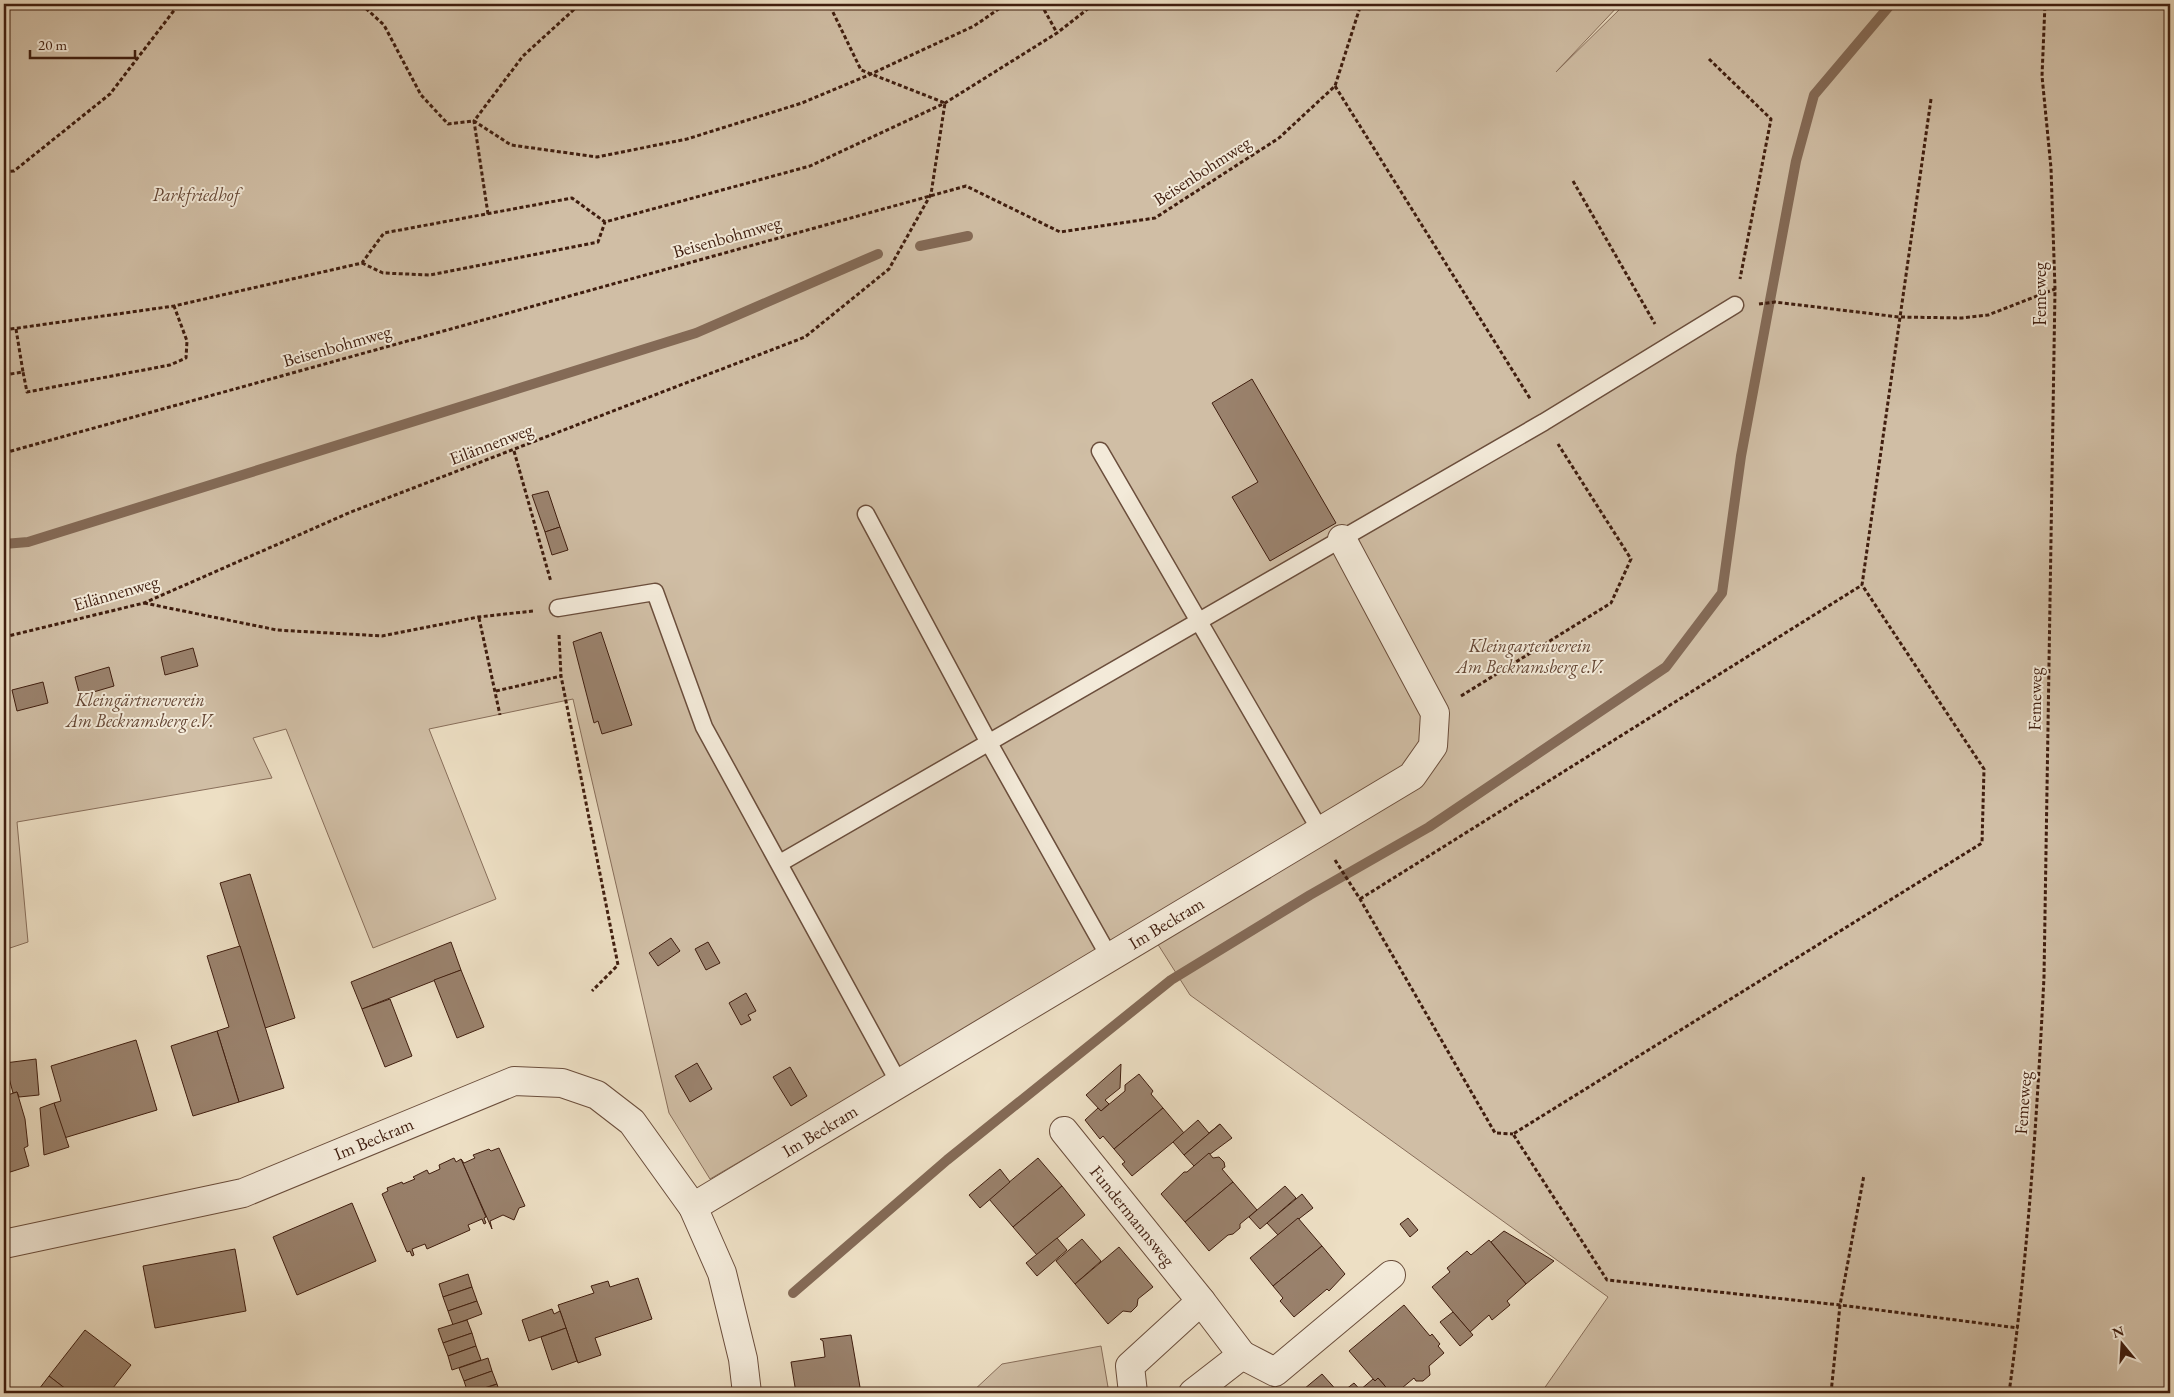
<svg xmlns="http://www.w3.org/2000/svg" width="2174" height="1397" font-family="'EB Garamond',serif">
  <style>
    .green { fill: #d0bea5; stroke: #886e5a }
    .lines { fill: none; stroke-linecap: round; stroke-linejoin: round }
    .stream { stroke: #846a56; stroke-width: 10 }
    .building { fill: #9a826d; stroke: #401e0f }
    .lane-casing { stroke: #6b4e3c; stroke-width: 19 }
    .street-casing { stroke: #6b4e3c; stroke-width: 30 }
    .path { stroke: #401e0f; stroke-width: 3; stroke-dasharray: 4 2.5; stroke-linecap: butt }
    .lane { stroke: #f3ead9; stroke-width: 16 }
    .street { stroke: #f3ead9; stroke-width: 28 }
    .labels { text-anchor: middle; stroke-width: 4; stroke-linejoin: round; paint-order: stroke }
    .street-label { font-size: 18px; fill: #401e0f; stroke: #f3ead9 }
    .park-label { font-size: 18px; font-style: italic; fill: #644634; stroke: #f3ead9 }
  </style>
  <rect width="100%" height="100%" fill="#eddfc4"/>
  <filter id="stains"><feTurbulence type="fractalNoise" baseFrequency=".004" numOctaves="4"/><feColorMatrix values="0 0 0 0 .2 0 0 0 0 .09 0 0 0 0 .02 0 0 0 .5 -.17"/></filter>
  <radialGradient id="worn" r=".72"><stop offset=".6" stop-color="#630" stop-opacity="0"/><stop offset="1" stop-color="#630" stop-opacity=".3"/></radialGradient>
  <g class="green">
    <polygon points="4,4 1620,4 1556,72 1625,4 2170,4 2170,1393 1541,1393 1608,1297 1190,995 1145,924 710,1179 669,1113 573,699 429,729 496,899 373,948 286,729 253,738 272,778 17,822 28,942 4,950"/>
    <polygon points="1101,1346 1109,1393 971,1393 1002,1364"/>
  </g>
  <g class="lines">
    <g class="stream">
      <polyline points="920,246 968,236"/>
      <polyline points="4,544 28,542 696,333 878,254"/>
      <polyline points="793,1293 947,1160 1171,980 1310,895 1429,827 1666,667 1722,593 1741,456 1796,161 1814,95 1891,4"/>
    </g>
  </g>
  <g class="building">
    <polygon points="1252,379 1336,523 1270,561 1232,497 1258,482 1212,403"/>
    <polygon points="548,491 560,527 545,532 532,495"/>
    <polygon points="560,527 568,550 552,555 545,532"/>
    <polygon points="601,632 632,725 602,734 598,721 594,723 573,642"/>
    <polygon points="193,648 198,666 165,675 161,657"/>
    <polygon points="109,667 114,686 80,696 75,677"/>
    <polygon points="43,682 48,703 17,711 12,690"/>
    <polygon points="250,874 295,1018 265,1028 220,883"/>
    <polygon points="671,938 680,951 658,966 649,953"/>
    <polygon points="451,942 461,970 362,1009 351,982"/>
    <polygon points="708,942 720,963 706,970 695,949"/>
    <polygon points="240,946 284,1088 239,1102 217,1031 229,1027 207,956"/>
    <polygon points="461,970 484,1027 457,1038 434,980"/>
    <polygon points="746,993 756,1011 748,1015 751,1020 741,1025 729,1003"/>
    <polygon points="390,999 412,1056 385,1067 362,1009"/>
    <polygon points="217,1031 239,1102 193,1116 171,1046"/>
    <polygon points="136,1040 157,1110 64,1138 54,1103 61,1101 51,1066"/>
    <polygon points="36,1059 39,1095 19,1097 17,1092 13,1093 5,1063"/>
    <polygon points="697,1063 712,1089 690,1102 675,1076"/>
    <polygon points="1121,1064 1120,1088 1105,1100 1109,1104 1101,1111 1086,1095"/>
    <polygon points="790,1067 807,1096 791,1106 773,1077"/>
    <polygon points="1139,1074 1153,1091 1151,1094 1163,1108 1114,1149 1103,1136 1100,1139 1085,1120 1098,1108 1101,1111 1125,1091 1125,1085"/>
    <polygon points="17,1092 25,1119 28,1146 24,1148 29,1166 4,1174 4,1096"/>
    <polygon points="54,1103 69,1147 44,1155 40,1108"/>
    <polygon points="1163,1108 1184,1133 1132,1176 1122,1164 1125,1162 1114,1149"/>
    <polygon points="1198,1120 1209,1133 1220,1124 1184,1155 1173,1142"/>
    <polygon points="1220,1124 1232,1138 1194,1166 1184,1155"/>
    <polygon points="499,1148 525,1206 519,1208 514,1220 503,1215 490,1221 492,1229 461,1159 464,1163 475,1158 473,1155 489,1149 491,1151"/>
    <polygon points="1209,1153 1213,1158 1219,1157 1224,1162 1225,1167 1222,1169 1233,1182 1185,1222 1161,1194 1184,1172 1187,1172"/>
    <polygon points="454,1158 456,1162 461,1159 486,1217 484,1218 486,1223 484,1224 482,1219 468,1225 470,1230 427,1249 425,1244 412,1249 414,1255 412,1256 410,1251 407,1252 382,1194 388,1191 387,1188 402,1182 403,1184 415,1179 413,1177 427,1170 429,1174 440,1169 439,1165"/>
    <polygon points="1038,1158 1062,1186 1013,1227 989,1199"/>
    <polygon points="1000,1169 1010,1182 980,1208 969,1195"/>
    <polygon points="1233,1182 1257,1210 1240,1224 1240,1228 1233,1234 1228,1235 1209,1251 1185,1222"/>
    <polygon points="1062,1186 1085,1215 1037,1255 1013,1227"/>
    <polygon points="1285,1186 1296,1198 1260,1229 1249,1217"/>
    <polygon points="1302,1194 1313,1208 1278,1235 1267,1223"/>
    <polygon points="352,1203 376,1261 297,1295 273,1237"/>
    <polygon points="1298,1218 1322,1246 1273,1286 1250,1258"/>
    <polygon points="1408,1218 1418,1230 1410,1237 1400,1224"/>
    <polygon points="1504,1231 1554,1261 1526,1284 1491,1242"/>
    <polygon points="1057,1238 1067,1250 1037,1276 1026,1263"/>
    <polygon points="1082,1239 1101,1261 1075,1284 1056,1261"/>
    <polygon points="1489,1240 1526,1284 1507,1301 1510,1305 1492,1320 1489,1315 1470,1332 1432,1287 1450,1272 1447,1268 1467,1251 1471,1255"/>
    <polygon points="1322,1246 1345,1274 1329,1291 1327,1289 1294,1317 1280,1301 1283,1298 1273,1286"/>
    <polygon points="1119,1247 1153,1287 1138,1299 1137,1306 1131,1312 1123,1311 1108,1324 1075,1284"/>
    <polygon points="235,1249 246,1311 155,1328 143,1266"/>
    <polygon points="468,1274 472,1287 443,1297 439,1284"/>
    <polygon points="638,1278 652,1319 595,1338 601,1355 578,1363 558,1305 594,1293 591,1286 608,1281 610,1287"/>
    <polygon points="472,1287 477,1301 448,1311 443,1297"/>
    <polygon points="477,1301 482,1314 453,1325 448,1311"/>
    <polygon points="1404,1305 1430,1336 1432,1334 1440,1344 1438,1346 1444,1353 1429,1366 1430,1375 1423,1381 1416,1381 1414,1378 1396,1393 1391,1393 1378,1378 1375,1381 1349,1351"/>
    <polygon points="552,1309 554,1314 560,1311 566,1328 529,1341 522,1320"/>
    <polygon points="1453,1312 1473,1335 1460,1346 1440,1322"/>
    <polygon points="467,1320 472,1333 443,1343 438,1329"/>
    <polygon points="566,1328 577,1361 552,1370 541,1337"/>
    <polygon points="85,1330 131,1365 109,1393 71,1393 49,1376"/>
    <polygon points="472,1333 476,1346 448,1356 443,1343"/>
    <polygon points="851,1335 861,1393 796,1393 791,1362 825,1357 823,1341 820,1339"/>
    <polygon points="476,1346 481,1360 452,1370 448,1356"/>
    <polygon points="488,1358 492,1371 464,1381 459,1368"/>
    <polygon points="492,1371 497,1384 468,1393 464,1381"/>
    <polygon points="1322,1374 1339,1393 1291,1393 1297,1388 1304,1389"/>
    <polygon points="49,1376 71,1393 36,1393"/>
    <polygon points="1378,1378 1391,1393 1363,1393 1360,1390 1373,1379 1375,1381"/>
    <polygon points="1354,1383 1363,1393 1341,1393"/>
    <polygon points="497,1384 500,1393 472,1393"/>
  </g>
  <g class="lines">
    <defs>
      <g id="lane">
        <polyline points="1100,451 1320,830"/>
        <polyline points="866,514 989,743 1110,958"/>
        <polyline points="558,608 655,592 704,727 899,1083"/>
        <polyline points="780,863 1544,422 1735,305"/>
      </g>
      <g id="street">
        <path id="s1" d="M1064,1131L1201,1301L1130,1366L1133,1393"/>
        <path id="s2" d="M693,1207L1412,776L1433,746L1435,713L1342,539"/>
        <path id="s3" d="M4,1244L243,1193L514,1081L562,1083L597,1095L632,1122L693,1207L722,1273L743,1359L747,1393"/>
        <polyline points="1201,1301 1242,1355"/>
        <polyline points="1193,1393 1242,1355 1275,1372 1391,1275"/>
      </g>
    </defs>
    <use href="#lane" class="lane-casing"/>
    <use href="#street" class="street-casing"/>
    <g class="path">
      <polyline points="361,4 384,25 421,95 448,124 474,121 511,145 597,157 687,139 802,103 871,74 974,26 1006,4"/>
      <polyline points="1041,4 1057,33"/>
      <polyline points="1709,59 1771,119 1740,279"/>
      <polyline points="1335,86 1531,400"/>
      <polyline points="1931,99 1862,585 1984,769 1982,843 1513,1134 1607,1280 1840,1305 2018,1328"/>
      <polyline points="4,172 14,171 110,94 179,4"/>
      <polyline points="1573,181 1655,324"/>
      <polyline points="488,214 474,121 523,56 580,4"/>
      <polyline points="362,263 383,273 430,275 598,242 605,222"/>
      <polyline points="1759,304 1775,302 1899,317 1962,318 1988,315 2055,289"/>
      <polyline points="16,329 23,372"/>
      <polyline points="4,330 174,306 362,263 384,233 572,198 605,222 810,166 945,103 1057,33 1094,4"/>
      <polyline points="4,375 23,372 27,392 170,365 186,358 187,341 174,306"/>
      <polyline points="514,451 551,582"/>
      <polyline points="4,453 966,186 1060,232 1155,218 1279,138 1335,86 1361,4"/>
      <polyline points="144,603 277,630 382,636 478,617 533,611"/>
      <polyline points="479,618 500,715"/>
      <polyline points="559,635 561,676 618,965 592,991"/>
      <polyline points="4,637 144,603 351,512 805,337 889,269 931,194 945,103 861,70 829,4"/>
      <polyline points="496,691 561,676"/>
      <polyline points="1461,696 1611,603 1631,559 1558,444"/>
      <polyline points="1335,860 1360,899 1495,1133 1513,1134"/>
      <polyline points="1360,899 1862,585"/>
      <polyline points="1831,1393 1840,1305 1864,1175"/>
      <path d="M2009,1393C2028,1256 2037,1116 2044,977L2055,289L2051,168L2042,76L2045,4"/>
    </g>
    <use href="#lane" class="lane"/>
    <use href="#street" class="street"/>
  </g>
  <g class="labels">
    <g class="street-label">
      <text transform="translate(1202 171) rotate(-33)" y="6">Beisenbohmweg</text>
      <text transform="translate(727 237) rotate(-16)" y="6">Beisenbohmweg</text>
      <text transform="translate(2040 294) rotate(-90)" y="6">Femeweg</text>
      <text transform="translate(337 346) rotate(-16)" y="6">Beisenbohmweg</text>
      <text transform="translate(491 444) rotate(-21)" y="6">Eilännenweg</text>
      <text transform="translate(116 593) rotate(-16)" y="6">Eilännenweg</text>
      <text transform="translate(2035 699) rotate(-89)" y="6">Femeweg</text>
      <text dy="6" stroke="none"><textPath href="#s2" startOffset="552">Im Beckram</textPath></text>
      <text transform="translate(2023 1103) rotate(-86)" y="6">Femeweg</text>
      <text dy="6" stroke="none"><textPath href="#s2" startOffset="148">Im Beckram</textPath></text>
      <text dy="6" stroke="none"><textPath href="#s3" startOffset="386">Im Beckram</textPath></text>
      <text dy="6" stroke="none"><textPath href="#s1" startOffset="109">Fundermannsweg</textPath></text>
    </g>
    <g class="park-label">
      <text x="196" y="201">Parkfriedhof</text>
      <text x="1530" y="652">Kleingartenverein<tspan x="1530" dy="21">Am Beckramsberg e.V.</tspan></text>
      <text x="140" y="706">Kleingärtnerverein<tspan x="140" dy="21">Am Beckramsberg e.V.</tspan></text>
    </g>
  </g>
  <rect width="2174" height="1397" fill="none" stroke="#eddfc4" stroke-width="20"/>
  <rect x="5" y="5" width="2164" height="1387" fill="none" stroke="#401e0f" stroke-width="2.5"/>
  <rect x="10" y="10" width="2154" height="1377" fill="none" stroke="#401e0f"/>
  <g transform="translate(2122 1344) rotate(342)" stroke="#f3ead9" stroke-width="4" paint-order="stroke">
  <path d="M0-4L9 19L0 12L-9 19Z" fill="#401e0f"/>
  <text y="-8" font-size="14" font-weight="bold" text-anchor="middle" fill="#401e0f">N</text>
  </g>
  <path d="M30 50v8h105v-8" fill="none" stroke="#401e0f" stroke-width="2.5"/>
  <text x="38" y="50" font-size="15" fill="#401e0f" stroke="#f3ead9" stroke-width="4" paint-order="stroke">20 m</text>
  <rect width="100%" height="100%" filter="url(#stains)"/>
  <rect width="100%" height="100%" fill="url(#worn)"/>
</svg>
